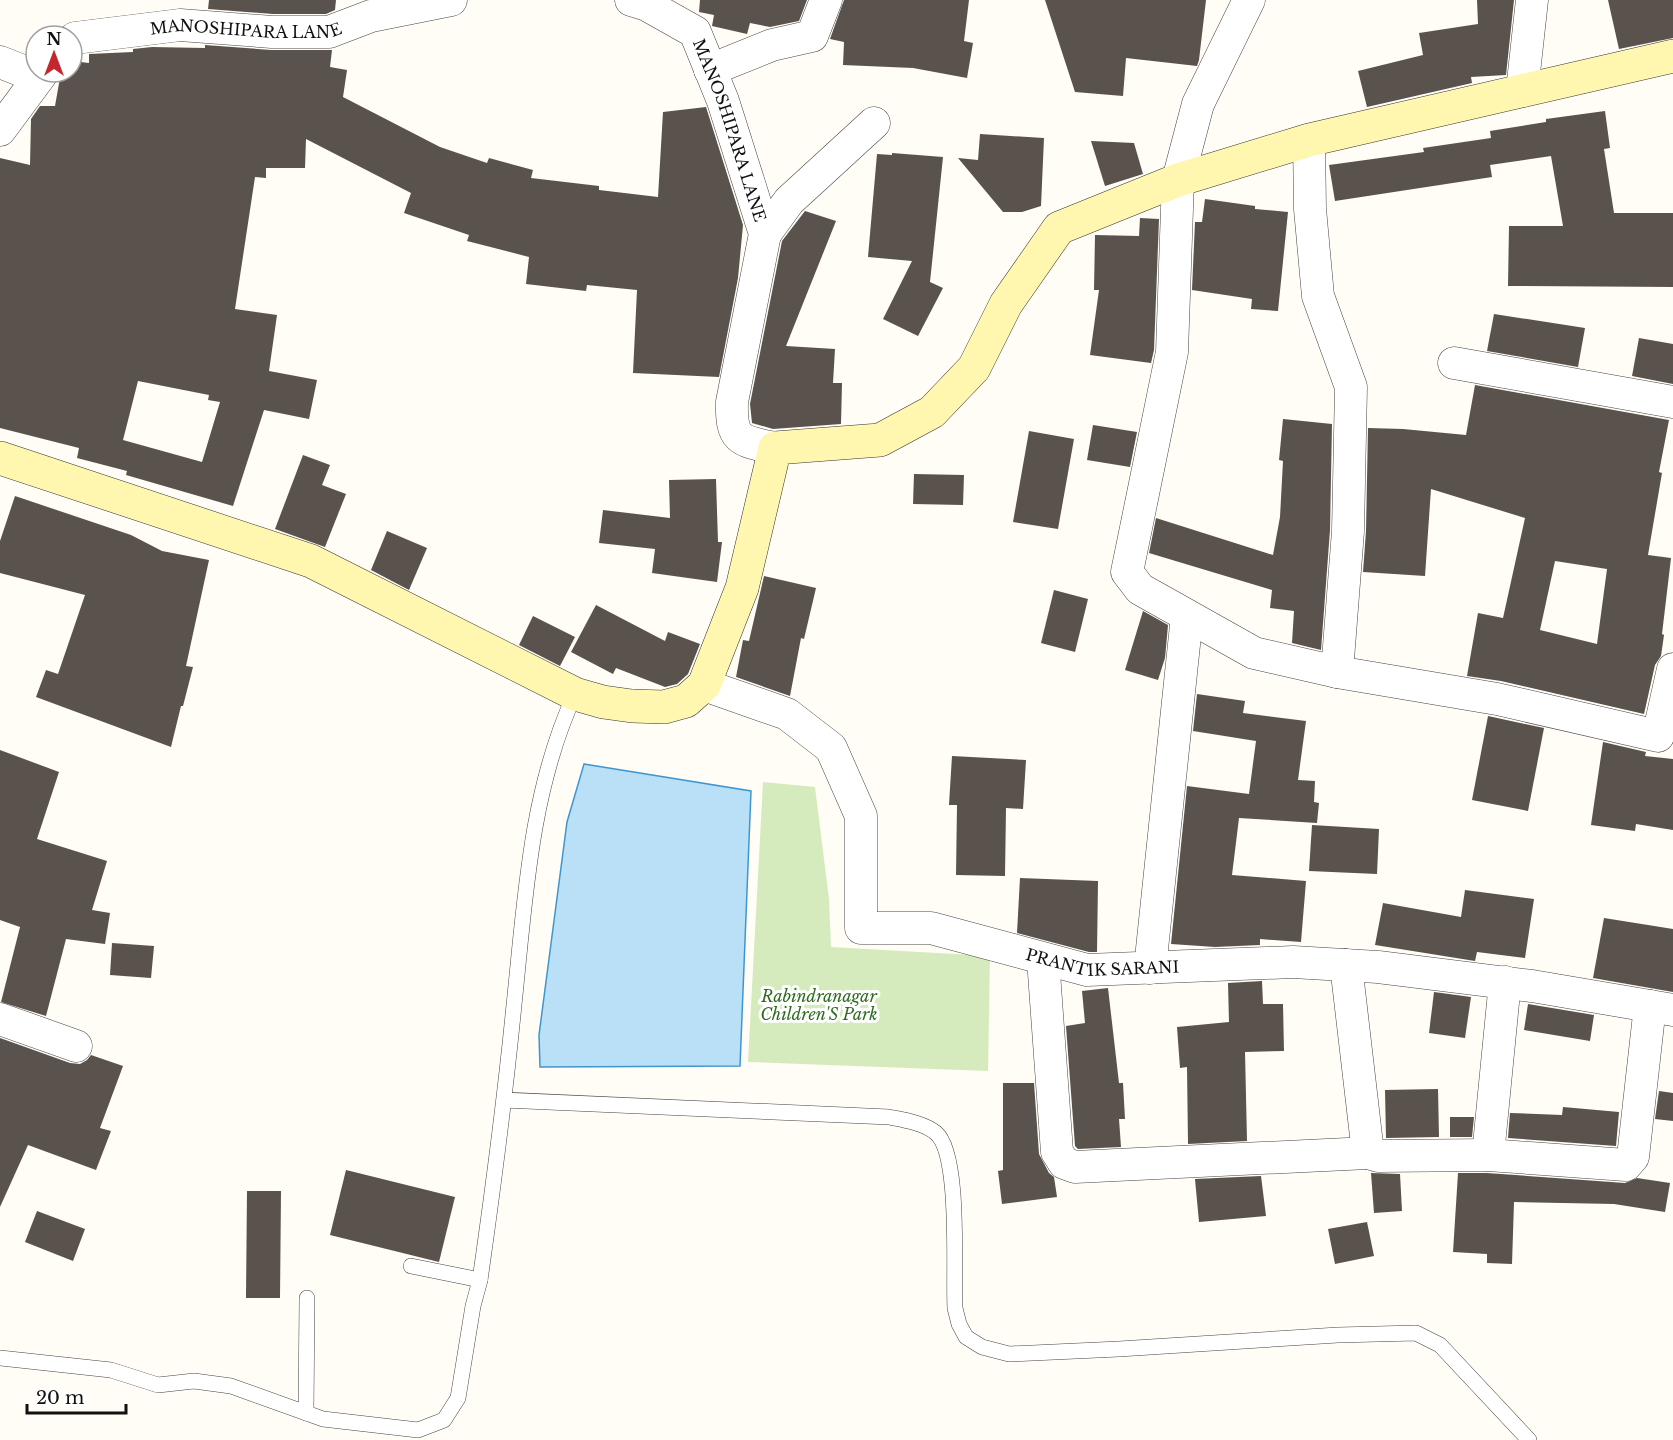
<svg xmlns="http://www.w3.org/2000/svg" width="1673" height="1440" font-family="'Libre Baskerville',serif">
  <style>
    .green { fill: #d5ebbd }
    .water { fill: #b9e0f7; stroke: #3f96cf; stroke-width: 1.5 }
    .building { fill: #5a524d; fill-rule: evenodd }
    .lines { fill: none; stroke-linecap: round; stroke-linejoin: round }
    .lane-casing { stroke: #444; stroke-width: 16 }
    .street-casing { stroke: #444; stroke-width: 33 }
    .secondary-casing { stroke: #333; stroke-width: 34 }
    .lane { stroke: #fff; stroke-width: 15 }
    .street { stroke: #fff; stroke-width: 32 }
    .secondary { stroke: #fff6b0; stroke-width: 33 }
    .labels { text-anchor: middle; stroke-width: 6; stroke-linejoin: round; paint-order: stroke }
    .street-label { font-size: 16px; fill: #111; stroke: #fff }
    .park-label { font-size: 16px; font-style: italic; fill: #2f6b1f; stroke: #fff }
  </style>
  <rect width="100%" height="100%" fill="#fffdf5"/>
  <polygon class="green" points="763,782 815,787 829,899 831,947 990,956 988,1071 748,1062"/>
  <polygon class="water" points="584,764 751,791 740,1066 540,1067 539,1035 567,822"/>
  <g class="building">
    <polygon points="209,0 336,0 335,10 326,14 273,14 208,9"/>
    <polygon points="700,0 807,0 799,21 770,27 750,23 747,34 712,26 714,15 699,12"/>
    <polygon points="844,0 969,0 964,41 973,43 967,78 913,68 843,65 844,42 830,39"/>
    <polygon points="1045,0 1206,0 1199,60 1197,66 1126,58 1123,96 1075,92"/>
    <polygon points="1477,0 1514,0 1506,75 1471,77 1472,83 1367,107 1358,71 1423,55 1419,33 1478,24"/>
    <polygon points="1608,0 1673,0 1673,38 1619,49"/>
    <path d="M205,45L271,50H332L330,67L347,70L343,97L440,147L487,163L489,158L533,170L531,178L599,186V190L658,197L663,112L706,107L743,225L738,278L719,377L633,373L637,290L587,285L586,291L526,284L529,257L467,241L469,235L404,213L411,193L306,139L305,168H266V178L255,177L235,309L277,315L269,371L317,380L309,419L264,410L233,506L126,475L127,471L77,458L79,448L0,428V158L30,165L31,119L40,106H55L61,72H72V61L89,63V54L133,52V49L152,47L205,48ZM138,381L209,395L208,400L220,402L202,462L123,440Z"/>
    <polygon points="1605,111 1610,148 1604,149 1614,213 1673,213 1673,287 1508,286 1509,226 1563,226 1551,156 1490,165 1492,177 1335,201 1329,165 1424,152 1423,148 1491,138 1490,131 1546,122 1546,119"/>
    <polygon points="980,134 1044,138 1041,206 1022,212 1003,212 958,158 978,160"/>
    <polygon points="1091,141 1134,143 1143,174 1105,186"/>
    <polygon points="892,153 943,157 930,282 943,288 918,336 883,319 912,261 868,257 877,154 892,155"/>
    <polygon points="1205,199 1255,206 1255,209 1288,212 1278,311 1251,309 1252,299 1192,290 1195,222 1202,222"/>
    <polygon points="805,211 836,221 786,346 835,349 833,383 842,383 841,424 773,429 752,423 750,404 782,241"/>
    <polygon points="1140,218 1159,219 1154,350 1151,363 1090,355 1099,290 1094,290 1095,235 1139,236"/>
    <polygon points="1494,314 1585,328 1578,367 1487,351"/>
    <polygon points="1639,338 1673,344 1673,384 1632,376"/>
    <path d="M1475,385L1669,420L1659,472L1662,473L1648,555L1671,558L1662,634L1664,635L1661,656L1655,665L1644,714L1501,681L1467,676L1478,613L1503,618L1525,518L1431,489L1425,576L1363,572L1366,531L1368,428L1403,429L1466,435ZM1555,561L1607,569L1597,644L1540,630Z"/>
    <polygon points="1283,419 1332,424 1330,530 1321,650 1292,643 1294,611 1270,608 1272,590 1149,553 1156,518 1273,555 1280,517 1283,461 1279,460"/>
    <polygon points="1093,425 1137,432 1130,467 1087,460"/>
    <polygon points="1029,431 1074,439 1058,529 1013,522"/>
    <polygon points="303,455 330,465 322,485 346,494 325,547 275,529"/>
    <polygon points="914,474 964,475 963,505 913,504"/>
    <polygon points="716,479 718,542 722,542 717,582 652,573 655,549 599,543 603,510 670,518 669,480"/>
    <polygon points="15,496 131,535 162,551 209,560 186,666 193,667 183,706 181,706 171,747 36,697 46,670 58,674 85,595 0,573 0,541"/>
    <polygon points="387,531 427,548 409,590 371,570"/>
    <polygon points="764,576 816,588 804,639 801,638 790,696 736,677 743,640 749,641"/>
    <polygon points="1054,590 1088,599 1075,652 1041,643"/>
    <polygon points="596,605 665,641 668,632 700,644 688,674 677,684 665,687 616,668 613,674 571,652"/>
    <polygon points="1143,611 1168,625 1165,658 1158,680 1125,670"/>
    <polygon points="533,616 575,637 560,666 519,645"/>
    <polygon points="1197,694 1245,701 1243,713 1306,721 1298,780 1315,781 1314,802 1319,803 1317,823 1239,818 1232,875 1306,881 1301,942 1260,939 1260,945 1215,947 1171,944 1187,786 1249,794 1256,741 1193,731"/>
    <polygon points="1488,716 1544,728 1528,811 1472,800"/>
    <polygon points="1603,742 1646,752 1645,756 1673,759 1673,830 1636,824 1635,831 1591,825"/>
    <polygon points="0,750 59,772 37,839 107,861 92,910 110,913 105,944 66,939 46,1016 1,1002 20,927 0,920"/>
    <polygon points="952,756 1026,760 1023,809 1006,808 1005,876 956,875 957,805 949,805"/>
    <polygon points="1312,825 1379,829 1377,874 1309,871"/>
    <polygon points="1020,878 1098,881 1097,952 1089,952 1017,933"/>
    <polygon points="1465,890 1534,899 1525,958 1477,952 1475,961 1375,945 1383,903 1461,917"/>
    <polygon points="1604,918 1673,929 1673,992 1593,978"/>
    <polygon points="112,943 154,946 151,978 110,975"/>
    <polygon points="1262,981 1263,1004 1283,1004 1284,1051 1245,1052 1247,1141 1188,1144 1187,1067 1180,1068 1177,1027 1229,1022 1228,983"/>
    <polygon points="1108,988 1119,1083 1123,1083 1125,1119 1119,1119 1121,1147 1078,1149 1075,1146 1066,1026 1085,1023 1082,991"/>
    <polygon points="1434,992 1471,997 1465,1038 1429,1033"/>
    <polygon points="1528,1004 1594,1015 1590,1041 1524,1030"/>
    <polygon points="0,1038 70,1063 80,1064 87,1060 91,1055 123,1066 100,1128 111,1131 96,1170 28,1145 0,1207"/>
    <polygon points="1003,1083 1034,1083 1039,1154 1049,1173 1054,1177 1057,1197 1002,1204 998,1171 1003,1170"/>
    <polygon points="1438,1089 1439,1137 1386,1138 1385,1090"/>
    <polygon points="1659,1091 1673,1093 1673,1121 1655,1119"/>
    <polygon points="1563,1107 1619,1112 1616,1146 1508,1138 1510,1113 1562,1115"/>
    <polygon points="1450,1117 1474,1117 1472,1137 1450,1137"/>
    <polygon points="346,1170 455,1197 439,1262 330,1235"/>
    <polygon points="1371,1173 1400,1174 1402,1211 1374,1213"/>
    <polygon points="1458,1173 1487,1173 1625,1183 1637,1178 1670,1183 1665,1212 1614,1204 1514,1202 1512,1264 1487,1263 1487,1254 1453,1252"/>
    <polygon points="1261,1176 1266,1216 1199,1222 1195,1179"/>
    <polygon points="247,1191 281,1191 280,1298 246,1298"/>
    <polygon points="37,1211 85,1229 73,1261 25,1242"/>
    <polygon points="1367,1222 1374,1256 1335,1264 1328,1229"/>
  </g>
  <g class="lines">
    <defs>
      <g id="lane">
        <path d="M505,1100L889,1117C904,1120 924,1123 936,1133C961,1154 953,1273 955,1308L959,1324L966,1337L982,1347L1009,1354L1119,1349L1338,1335L1416,1333L1440,1345L1529,1440"/>
        <polyline points="411,1266 480,1280"/>
        <path d="M0,1358L111,1370L158,1385L194,1381L231,1386L323,1419L418,1430L444,1420L458,1398L473,1306L480,1280C493,1189 505,1097 514,1005C525,901 530,791 575,694"/>
        <polyline points="306,1413 307,1298"/>
      </g>
      <g id="street">
        <path id="s1" d="M631,0L647,5L695,32L723,101L765,234L732,402C731,440 739,441 775,448"/>
        <polyline points="1249,0 1198,104 1178,180 1172,352 1127,572 1140,589 1254,653 1337,672 1348,531 1351,387 1318,296 1310,209 1309,140"/>
        <path id="s2" d="M72,41L75,38L180,25L272,32H329L371,16L451,0"/>
        <polyline points="0,62 38,77"/>
        <polyline points="710,70 772,45 812,36 826,0"/>
        <polyline points="1522,91 1532,0"/>
        <polyline points="0,130 43,72"/>
        <polyline points="765,234 789,201 874,123"/>
        <polyline points="1454,363 1673,402"/>
        <polyline points="1337,672 1497,699 1658,736 1673,669"/>
        <path id="s3" d="M704,685L787,714L831,748L861,816V928H931L1087,970L1293,962L1378,967L1532,986L1673,1010"/>
        <polyline points="1043,959 1057,1152 1064,1163 1075,1167 1368,1153"/>
        <polyline points="1346,965 1368,1153 1378,1156 1488,1155 1626,1165 1633,1157 1650,1006"/>
        <polyline points="1150,968 1187,616"/>
        <polyline points="0,1019 76,1046"/>
        <polyline points="1488,1155 1505,982"/>
      </g>
      <polyline id="secondary" points="0,458 311,561 575,694 603,702 632,706 664,707 686,701 704,685 742,588 775,448 880,440 932,412 974,368 1006,304 1059,228 1178,180 1309,140 1673,56"/>
    </defs>
    <use href="#lane" class="lane-casing"/>
    <use href="#street" class="street-casing"/>
    <use href="#secondary" class="secondary-casing"/>
    <use href="#lane" class="lane"/>
    <use href="#street" class="street"/>
    <use href="#secondary" class="secondary"/>
  </g>
  <g class="labels">
    <g class="street-label">
      <text dy="6" stroke="none"><textPath href="#s2" startOffset="176">MANOSHIPARA LANE</textPath></text>
      <text dy="6" stroke="none"><textPath href="#s1" startOffset="176">MANOSHIPARA LANE</textPath></text>
      <text dy="6" stroke="none"><textPath href="#s3" startOffset="576">PRANTIK SARANI</textPath></text>
    </g>
    <g class="park-label">
      <text x="819" y="1002">Rabindranagar<tspan x="819" dy="18">Children'S Park</tspan></text>
    </g>
  </g>
  <g transform="translate(54 54)"><circle r="28" fill="#ffffff" stroke="#a0a0a0" stroke-width="1.5"/>
  <path d="M0-4.5L10 22L0 15L-10 22Z" fill="#c4262e"/>
  <text y="-9" font-size="16" font-weight="bold" text-anchor="middle" fill="#111111">N</text>
  </g>
  <path d="M27 1404v9h99v-9" fill="none" stroke="#111111" stroke-width="3"/>
  <text x="36" y="1404" font-size="18" fill="#111111" stroke="#ffffff" stroke-width="4.5" paint-order="stroke">20 m</text>
</svg>
